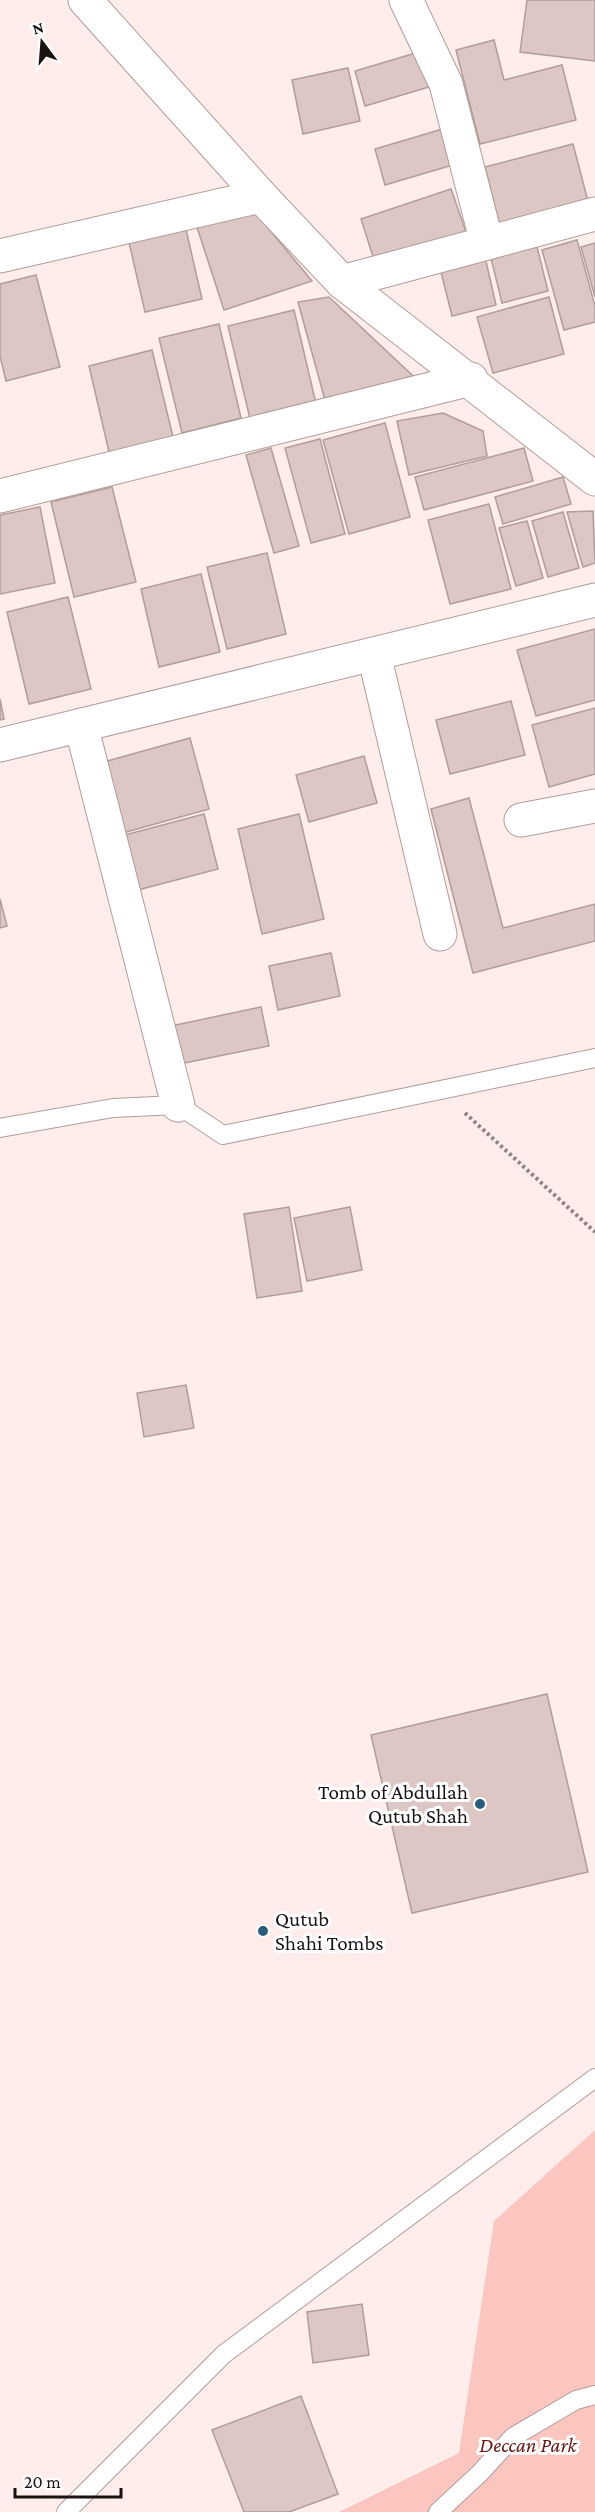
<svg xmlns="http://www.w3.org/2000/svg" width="595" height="2512" font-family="'Crimson Pro',serif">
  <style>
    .green { fill: #fbc6c0 }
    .building { fill: #dcc7c4; stroke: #b19d9b; stroke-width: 1.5 }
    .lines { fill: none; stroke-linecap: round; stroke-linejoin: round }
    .service-casing { stroke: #b19d9a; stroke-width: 20 }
    .minor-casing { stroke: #b19d9a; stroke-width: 35 }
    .path { stroke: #908382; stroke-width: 4; stroke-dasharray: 3 3; stroke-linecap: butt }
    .service { stroke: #fff; stroke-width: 18 }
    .minor { stroke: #fff; stroke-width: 33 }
    .poi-dot { fill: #295c79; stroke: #fff; stroke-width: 2 }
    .labels { text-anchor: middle; stroke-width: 6; stroke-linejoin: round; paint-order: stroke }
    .poi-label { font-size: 21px; fill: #1a1312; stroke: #fff; text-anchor: end }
    .park-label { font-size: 21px; font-style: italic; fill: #681716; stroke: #fff }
  </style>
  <rect width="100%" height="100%" fill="#feedeb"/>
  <polygon class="green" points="595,2130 595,2512 339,2512 459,2453 494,2221"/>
  <g class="building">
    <polygon points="527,0 595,0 595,61 520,52"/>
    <polygon points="494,40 504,80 562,65 576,120 480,144 456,50"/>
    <polygon points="419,52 429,87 365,106 355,71"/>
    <polygon points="348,68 360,121 303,134 292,80"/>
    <polygon points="446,128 456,164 385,185 375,149"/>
    <polygon points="573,144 589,205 500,227 485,167"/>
    <polygon points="451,189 466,232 375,263 361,219"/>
    <polygon points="249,205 312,281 224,310 194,218"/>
    <polygon points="185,225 202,299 145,312 128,238"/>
    <polygon points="577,240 595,306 595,322 564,330 542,250"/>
    <polygon points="595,243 595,297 581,247"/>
    <polygon points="537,247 548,291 502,303 491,258"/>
    <polygon points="485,257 496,305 452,316 440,268"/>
    <polygon points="36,275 60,367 6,381 0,356 0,284"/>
    <polygon points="329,297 413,376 325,400 298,302"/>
    <polygon points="549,297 564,354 493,373 477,317"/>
    <polygon points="294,310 317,408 251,423 228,326"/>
    <polygon points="219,324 241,418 182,433 159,338"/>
    <polygon points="152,350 173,437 109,452 89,366"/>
    <polygon points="443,413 483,431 487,456 409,475 397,421"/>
    <polygon points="385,423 410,517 349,534 323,440"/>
    <polygon points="320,439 345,534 311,543 285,448"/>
    <polygon points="271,448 299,546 274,553 246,455"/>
    <polygon points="524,448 533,481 424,510 415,477"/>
    <polygon points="563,477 571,504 503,524 495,497"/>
    <polygon points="112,487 136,582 74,597 51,502"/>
    <polygon points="489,504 511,589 450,604 428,520"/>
    <polygon points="40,507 55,583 0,594 0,515"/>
    <polygon points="593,511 595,563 583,567 567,512"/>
    <polygon points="563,512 579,568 548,577 532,521"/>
    <polygon points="527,521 543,578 516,586 499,528"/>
    <polygon points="267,553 286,634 227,649 207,567"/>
    <polygon points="201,574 220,652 159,667 141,589"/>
    <polygon points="68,597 91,689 29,704 7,612"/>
    <polygon points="595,629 595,700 536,716 517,650"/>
    <polygon points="0,699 4,719 0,720"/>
    <polygon points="511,701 525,755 450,774 436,720"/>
    <polygon points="595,708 595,774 549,787 532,725"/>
    <polygon points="190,738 209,809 119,834 100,763"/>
    <polygon points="364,756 377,803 309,822 296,775"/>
    <polygon points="469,798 503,928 595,904 595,941 473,973 431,809"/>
    <polygon points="204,814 218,869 134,891 121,836"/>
    <polygon points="299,814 324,919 262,934 238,829"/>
    <polygon points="0,899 7,926 0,928"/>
    <polygon points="331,953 340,996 278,1010 269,966"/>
    <polygon points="261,1007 269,1046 174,1065 166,1027"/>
    <polygon points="289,1207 302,1291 257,1298 244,1214"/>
    <polygon points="350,1207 362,1270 307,1281 294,1218"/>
    <polygon points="186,1385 194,1428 144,1437 137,1393"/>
    <polygon points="547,1694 588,1872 412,1913 371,1735"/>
    <polygon points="362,2304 369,2355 313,2363 307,2312"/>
    <polygon points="301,2396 338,2494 289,2512 244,2512 212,2430"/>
  </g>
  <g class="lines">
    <defs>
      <g id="service">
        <polyline points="0,1128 113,1108 178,1105 223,1135 595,1058"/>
        <polyline points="66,2512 224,2354 595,2078"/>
        <polyline points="438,2512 479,2474 513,2437 576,2400 595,2395"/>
      </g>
      <g id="minor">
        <polyline points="85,0 261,196 342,282 595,479"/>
        <polyline points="487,243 595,214"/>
        <polyline points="0,256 261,196"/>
        <polyline points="342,282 487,243 446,84 406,0"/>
        <polyline points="0,496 471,379"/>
        <polyline points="374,654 440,934"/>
        <polyline points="81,725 178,1105"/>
        <polyline points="0,745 595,600"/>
        <polyline points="521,820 595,806"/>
      </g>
    </defs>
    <use href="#service" class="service-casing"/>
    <use href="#minor" class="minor-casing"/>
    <polyline class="path" points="465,1113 595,1232"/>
    <use href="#service" class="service"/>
    <use href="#minor" class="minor"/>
  </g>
  <g class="poi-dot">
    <circle cx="480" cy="1804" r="6"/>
    <circle cx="263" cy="1931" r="6"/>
  </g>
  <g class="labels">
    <g class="poi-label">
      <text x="468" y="1799">Tomb of Abdullah<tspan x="468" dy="24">Qutub Shah</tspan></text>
      <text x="275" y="1926" text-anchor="start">Qutub<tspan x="275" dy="24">Shahi Tombs</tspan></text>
    </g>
    <g class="park-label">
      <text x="528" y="2452">Deccan Park</text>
    </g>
  </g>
  <g transform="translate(42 42) rotate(344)" stroke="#ffffff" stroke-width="4.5" paint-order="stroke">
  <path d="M0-4.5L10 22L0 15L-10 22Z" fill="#1a1312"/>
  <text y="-9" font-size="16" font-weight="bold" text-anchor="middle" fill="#1a1312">N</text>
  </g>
  <path d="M15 2488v9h106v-9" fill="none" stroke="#1a1312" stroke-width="3"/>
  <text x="24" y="2488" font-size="18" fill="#1a1312" stroke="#ffffff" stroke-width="4.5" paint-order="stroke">20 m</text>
</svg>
